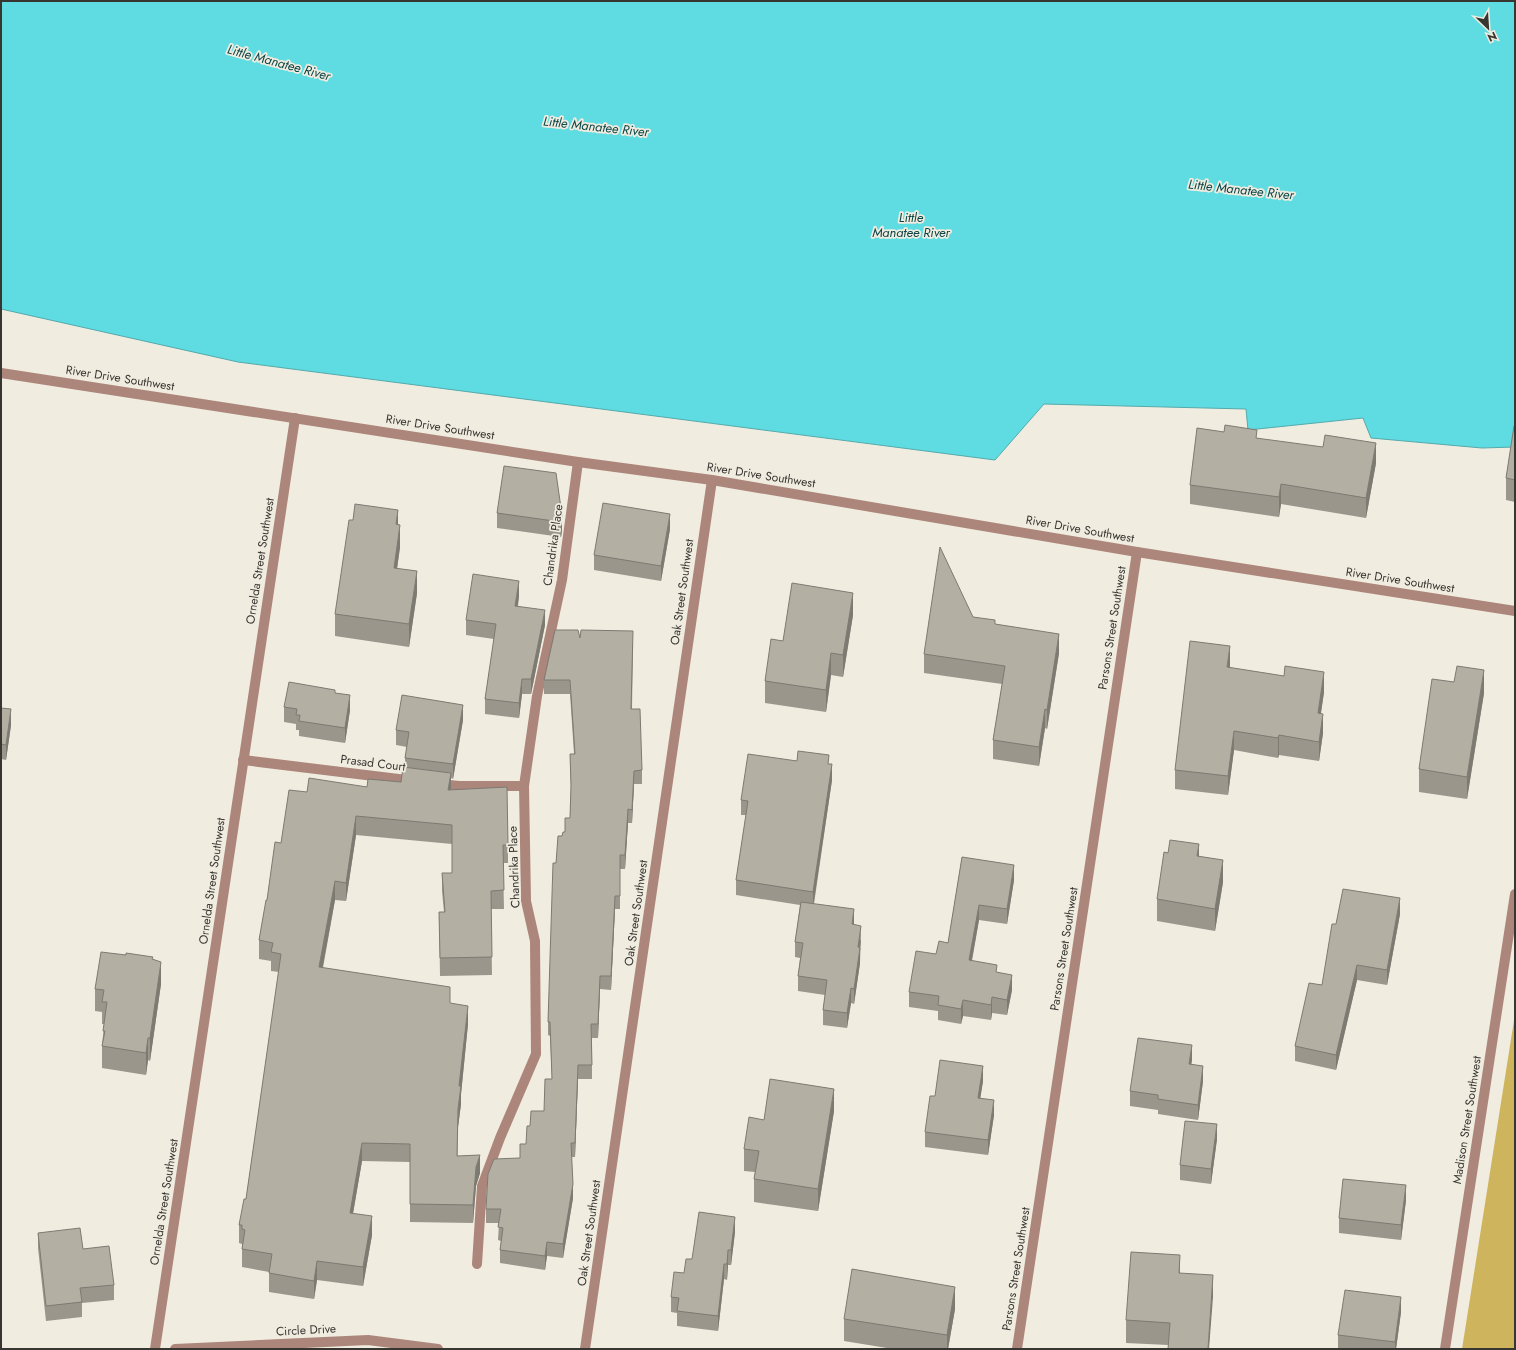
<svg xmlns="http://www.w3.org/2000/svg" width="1516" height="1350" font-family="Jost,sans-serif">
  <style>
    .forest { fill: #cfb45e }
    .water { fill: #5fdce1; stroke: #53aaac }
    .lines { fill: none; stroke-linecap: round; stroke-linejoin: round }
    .minor { stroke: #ac867a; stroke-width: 10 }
    .wall { fill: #9a968c }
    .shaded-wall { fill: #7d7a72 }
    .building { fill: #b3afa3; stroke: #7d7a72 }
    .labels { text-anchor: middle; stroke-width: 3.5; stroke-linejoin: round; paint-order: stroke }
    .street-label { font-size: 12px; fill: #383631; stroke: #f0ece0 }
    .water-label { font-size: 13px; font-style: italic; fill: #0a4547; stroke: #f0ece0 }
  </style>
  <rect width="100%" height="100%" fill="#f0ece0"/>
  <polygon class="forest" points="1515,1014 1515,1349 1462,1349"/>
  <polygon class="water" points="1,1 1515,1 1515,447 1482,448 1371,438 1363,418 1248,430 1246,409 1044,404 995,460 238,362 1,309"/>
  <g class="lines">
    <g class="minor">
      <polyline points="1,373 578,462 712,480 1137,552 1515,611"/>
      <polyline points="243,760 415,781"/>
      <polyline points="439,784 459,786 524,786"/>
      <polyline points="477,1264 482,1186 500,1138 536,1054 535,941 526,901 524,786 537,696 562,580 578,462"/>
      <polyline points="155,1349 295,418"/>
      <polyline points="175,1349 368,1340 438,1349"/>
      <polyline points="585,1349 712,480"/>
      <polyline points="1017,1349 1137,552"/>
      <polyline points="1445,1349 1515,894"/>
    </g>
  </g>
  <g class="wall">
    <polygon points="1515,426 1515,502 1506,500 1506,478"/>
    <polygon points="1257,438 1376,463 1366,518 1281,504 1279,517 1190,504 1190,485"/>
    <polygon points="556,473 562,530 561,537 497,528 497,513"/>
    <polygon points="398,524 400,547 397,569 417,593 409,647 335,636 335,614"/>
    <polygon points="670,529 661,581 594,570 594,555"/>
    <polygon points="519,596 518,607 545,625 531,694 522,694 519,718 485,714 485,699 494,639 466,635 466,620"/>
    <polygon points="853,615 843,677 831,675 826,712 765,703 765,681 783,641"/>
    <polygon points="973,617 995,624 1059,653 1047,729 1045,728 1039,766 993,759 993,740 1002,684 924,673 924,654"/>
    <polygon points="580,638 633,645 632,709 642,770 642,784 634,784 632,823 628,823 625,869 620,869 620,909 615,909 611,990 600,989 598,1038 592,1038 592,1079 578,1079 575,1157 571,1157 573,1198 563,1258 547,1256 545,1270 500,1263 500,1250 501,1241 498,1240 499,1223 486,1223 486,1209 520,1158 520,1144 526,1144 530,1126 544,1111 552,1079 550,1036 548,1035 548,1022 556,863 562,836 565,832 570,818 571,791 570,754 574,754 570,694 544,694 544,680"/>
    <polygon points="1230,665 1230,668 1324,692 1321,713 1323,733 1319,761 1279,755 1278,758 1234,750 1228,795 1175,789 1175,770"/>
    <polygon points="335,693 350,710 345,743 299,736 299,730 296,730 296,724 284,722 284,707"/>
    <polygon points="1484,693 1467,799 1419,792 1419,769"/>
    <polygon points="1,708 11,725 6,760 1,759"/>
    <polygon points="463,720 453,779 451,778 451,789 508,845 508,863 503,863 504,909 491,909 492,975 440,976 439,912 444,912 442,891 442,873 452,873 452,844 356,835 346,901 335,900 323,968 450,1004 468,1024 461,1094 461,1104 458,1127 457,1156 480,1173 476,1186 473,1223 410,1222 410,1162 362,1161 353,1213 372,1235 363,1286 317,1280 314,1299 269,1292 269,1272 242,1267 242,1244 239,1243 239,1225 246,1199 279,972 271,971 271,961 259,959 259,940 267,900 281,843 307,792 367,787 401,782 405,768 405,758 407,747 396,745 396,730"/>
    <polygon points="797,761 829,764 832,780 814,904 854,925 861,941 860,948 860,963 854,1004 851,1003 847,1028 823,1025 823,1010 825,995 798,991 798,976 800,958 795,957 795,942 800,905 736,895 736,880 746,815 741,815 741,800"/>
    <polygon points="962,857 1014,880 1007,924 979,920 972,961 997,973 1012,990 1007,1015 992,1013 991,1020 963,1016 961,1024 938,1020 938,1011 909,1007 909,992 948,943"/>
    <polygon points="1199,857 1223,882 1215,931 1157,921 1157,899"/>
    <polygon points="1400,914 1387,985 1357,980 1336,1070 1295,1061 1295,1046 1322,985 1336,924"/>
    <polygon points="153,960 161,984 150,1061 148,1060 146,1075 102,1068 102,1046 104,1024 102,1024 102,1012 95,1011 95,989"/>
    <polygon points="1192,1060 1191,1064 1203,1081 1198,1120 1158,1114 1158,1110 1130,1106 1130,1091"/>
    <polygon points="983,1081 980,1098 994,1115 988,1155 925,1147 925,1132 935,1096"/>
    <polygon points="834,1111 818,1211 754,1202 754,1179 755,1172 744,1171 744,1149 764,1120"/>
    <polygon points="1217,1139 1211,1184 1180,1180 1180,1165"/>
    <polygon points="1406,1200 1401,1240 1339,1233 1339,1218"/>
    <polygon points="735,1232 731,1265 728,1265 727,1280 724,1279 718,1331 677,1326 677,1313 671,1312 671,1297 692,1259"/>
    <polygon points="38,1233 83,1249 114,1285 114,1300 82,1303 82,1317 46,1321 38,1248"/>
    <polygon points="1180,1273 1213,1297 1168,1345 1126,1343 1126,1320"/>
    <polygon points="955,1309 948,1349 893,1349 844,1341 844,1319"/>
    <polygon points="1401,1312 1396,1349 1338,1349 1338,1335"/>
  </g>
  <g class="shaded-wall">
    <polygon points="1376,443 1376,463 1366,518 1366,498"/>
    <polygon points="1281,484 1281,504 1279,517 1279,497"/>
    <polygon points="398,510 398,532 396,524"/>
    <polygon points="670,514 670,529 661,581 661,566"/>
    <polygon points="562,515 562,530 561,537 561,522"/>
    <polygon points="400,525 400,547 394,590 394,568"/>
    <polygon points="417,571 417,593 409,647 409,624"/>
    <polygon points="519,581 519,596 515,622 515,606"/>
    <polygon points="853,593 853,615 843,677 843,655"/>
    <polygon points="545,610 545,625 531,694 531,679"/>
    <polygon points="1059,634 1059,653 1047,729 1047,710"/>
    <polygon points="1230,646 1230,665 1227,687 1227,667"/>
    <polygon points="831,653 831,675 826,712 826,690"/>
    <polygon points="1484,670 1484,693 1467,799 1467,777"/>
    <polygon points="1324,672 1324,692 1318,732 1318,713"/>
    <polygon points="522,679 522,694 519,718 519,703"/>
    <polygon points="350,695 350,710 345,743 345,728"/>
    <polygon points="463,705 463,720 453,779 453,764"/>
    <polygon points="11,709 11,725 6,760 6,745"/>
    <polygon points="1045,709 1045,728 1039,766 1039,747"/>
    <polygon points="1323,714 1323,733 1319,761 1319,742"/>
    <polygon points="1234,731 1234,750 1228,795 1228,776"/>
    <polygon points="1279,735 1279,755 1278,758 1278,738"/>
    <polygon points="832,764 832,780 813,907 813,892"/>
    <polygon points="634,771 634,784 632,823 632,810"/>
    <polygon points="451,773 451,792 448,790"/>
    <polygon points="628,809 628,823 625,869 625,855"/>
    <polygon points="356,816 356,835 346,901 346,883"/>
    <polygon points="1199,844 1199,867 1197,856"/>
    <polygon points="1223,860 1223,882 1215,931 1215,909"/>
    <polygon points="1014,865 1014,880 1007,924 1007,909"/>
    <polygon points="335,881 335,900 319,986 319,967"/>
    <polygon points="615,896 615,909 611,990 611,976"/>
    <polygon points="1400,898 1400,914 1387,985 1387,970"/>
    <polygon points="979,905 979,920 969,975 969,960"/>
    <polygon points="854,909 854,924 852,924"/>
    <polygon points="861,926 860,963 854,1004 854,989"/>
    <polygon points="161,962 161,984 150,1061 150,1038"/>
    <polygon points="1357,965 1357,980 1336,1070 1336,1055"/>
    <polygon points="1012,975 1012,990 1007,1015 1007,1000"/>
    <polygon points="600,976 600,989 598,1038 598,1024"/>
    <polygon points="851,988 851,1003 847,1028 847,1013"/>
    <polygon points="992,997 992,1013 991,1020 991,1005"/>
    <polygon points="963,1000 963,1016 961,1024 961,1009"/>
    <polygon points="468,1006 468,1024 461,1094 461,1104 458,1127 457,1175 457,1156 459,1086"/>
    <polygon points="148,1038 148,1060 146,1075 146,1053"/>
    <polygon points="1192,1045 1192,1060 1189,1079 1189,1064"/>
    <polygon points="578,1065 578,1079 575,1157 575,1143"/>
    <polygon points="983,1066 983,1081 978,1113 978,1098"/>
    <polygon points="1203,1066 1203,1081 1198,1120 1198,1105"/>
    <polygon points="834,1089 834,1111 818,1211 818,1189"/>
    <polygon points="994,1100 994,1115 988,1155 988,1140"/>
    <polygon points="1217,1124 1217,1139 1211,1184 1211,1169"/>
    <polygon points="362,1143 362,1161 350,1231 350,1213"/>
    <polygon points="480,1155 480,1173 476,1186 473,1223 473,1205 476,1167"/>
    <polygon points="573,1184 573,1198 563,1258 563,1244"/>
    <polygon points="1406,1185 1406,1200 1401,1240 1401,1225"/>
    <polygon points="372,1216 372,1235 363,1286 363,1267"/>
    <polygon points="735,1217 735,1232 731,1265 731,1250"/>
    <polygon points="547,1242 547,1256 545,1270 545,1256"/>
    <polygon points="728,1250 728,1265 727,1280 727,1264"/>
    <polygon points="1180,1255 1180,1277 1179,1273"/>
    <polygon points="317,1261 317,1280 314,1299 314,1281"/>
    <polygon points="724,1264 724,1279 718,1331 718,1316"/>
    <polygon points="1213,1275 1213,1297 1209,1349 1208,1349"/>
    <polygon points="955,1287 955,1309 948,1349 947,1349 947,1335"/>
    <polygon points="1401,1297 1401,1312 1396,1349 1395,1349 1395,1342"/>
  </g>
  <g class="building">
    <polygon points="1225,425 1257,430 1256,438 1323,447 1325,435 1376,443 1366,498 1281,484 1279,497 1190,485 1197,428 1224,432"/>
    <polygon points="1514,426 1515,426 1515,480 1506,478"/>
    <polygon points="504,466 556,473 562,515 561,522 497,513"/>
    <polygon points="603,503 670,514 661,566 594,555"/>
    <polygon points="355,504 398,510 396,524 400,525 394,568 417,571 409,624 335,614 349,520 353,520"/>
    <polygon points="940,547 973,617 995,620 995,624 1059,634 1047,710 1045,709 1039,747 993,740 1005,666 924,654"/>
    <polygon points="473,574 519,581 515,606 545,610 531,679 522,679 519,703 485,699 496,624 466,620"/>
    <polygon points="792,583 853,593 843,655 831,653 826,690 765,681 771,639 783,641"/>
    <polygon points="555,630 578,630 580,638 581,630 633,631 631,709 640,709 642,770 634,771 632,810 628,809 625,855 620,855 620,896 615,896 611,976 600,976 598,1024 591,1024 592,1065 578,1065 575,1143 571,1143 573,1184 563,1244 547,1242 545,1256 500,1250 503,1228 498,1227 501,1209 486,1209 488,1174 494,1159 520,1158 520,1144 526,1144 527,1126 530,1126 531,1111 544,1111 545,1079 552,1079 550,1022 548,1022 553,863 556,863 558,836 562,836 563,832 565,832 565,818 570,818 571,785 570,754 575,754 570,680 544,680"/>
    <polygon points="1190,641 1230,646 1227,667 1284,676 1285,666 1324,672 1318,713 1323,714 1319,742 1279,735 1278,738 1234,731 1228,776 1175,770"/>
    <polygon points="1457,666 1484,670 1467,777 1419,769 1432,679 1454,682"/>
    <polygon points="289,682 335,690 335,693 350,695 345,728 299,721 300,715 296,715 297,709 284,707"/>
    <polygon points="402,695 463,705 453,764 405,758 409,732 396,730"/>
    <polygon points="1,708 11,709 6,745 1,744"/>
    <polygon points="798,751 829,755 828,764 832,764 813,892 736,880 748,801 741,800 748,754 797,761"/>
    <polygon points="403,767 451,773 448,790 507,787 508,845 503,845 504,890 491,891 492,957 440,958 439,912 445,912 442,873 452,873 452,825 356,816 346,883 335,881 319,967 450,987 450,1003 468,1006 459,1086 461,1086 458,1109 457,1156 480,1155 476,1167 473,1205 410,1204 410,1144 362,1143 350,1213 372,1216 363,1267 317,1261 314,1281 269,1273 272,1254 242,1249 245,1230 242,1229 242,1225 239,1225 244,1199 246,1199 281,954 271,952 273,943 259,940 266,900 267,900 275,842 281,843 289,790 307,792 309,778 367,787 368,779 401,782"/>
    <polygon points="1170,840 1199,844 1197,856 1223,860 1215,909 1157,899 1164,852 1168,853"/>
    <polygon points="962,857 1014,865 1007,909 979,905 969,960 997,965 996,972 1012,975 1007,1000 992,997 991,1005 963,1000 961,1009 938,1005 939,996 909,992 916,951 936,954 939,941 948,943"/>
    <polygon points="1343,889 1400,898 1387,970 1357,965 1336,1055 1295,1046 1309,983 1322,985 1332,924 1336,924"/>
    <polygon points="801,902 854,909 852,924 861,926 858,947 860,948 854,989 851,988 847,1013 823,1010 827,980 798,976 803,943 795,942"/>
    <polygon points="101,952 126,955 126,953 153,957 152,959 161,962 150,1038 148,1038 146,1053 102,1046 105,1031 103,1031 107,1002 102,1002 104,990 95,989"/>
    <polygon points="1138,1038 1192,1045 1189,1064 1203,1066 1198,1105 1158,1099 1158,1095 1130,1091"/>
    <polygon points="940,1060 983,1066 978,1098 994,1100 988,1140 925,1132 930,1096 935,1096"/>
    <polygon points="770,1079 834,1089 818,1189 754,1179 759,1151 744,1149 749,1117 764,1120"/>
    <polygon points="1185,1121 1217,1124 1211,1169 1180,1165"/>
    <polygon points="1343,1179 1406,1185 1401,1225 1339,1218"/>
    <polygon points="699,1212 735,1217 731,1250 728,1250 727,1264 724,1264 718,1316 677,1311 679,1298 671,1297 674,1272 684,1273 686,1259 692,1259"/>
    <polygon points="80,1228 83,1249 109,1246 114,1285 80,1288 82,1302 46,1306 38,1233"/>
    <polygon points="1131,1252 1180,1255 1179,1273 1213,1275 1208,1349 1168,1349 1170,1323 1126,1320"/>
    <polygon points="852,1269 955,1287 947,1335 844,1319"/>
    <polygon points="1345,1290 1401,1297 1395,1342 1338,1335"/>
  </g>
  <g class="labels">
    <g class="street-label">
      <text transform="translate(120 378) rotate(9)" y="4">River Drive Southwest</text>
      <text transform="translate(440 427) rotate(9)" y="4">River Drive Southwest</text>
      <text transform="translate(761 475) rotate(9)" y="4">River Drive Southwest</text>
      <text transform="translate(1080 529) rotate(10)" y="4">River Drive Southwest</text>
      <text transform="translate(553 545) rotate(-82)" y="4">Chandrika Place</text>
      <text transform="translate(260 561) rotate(-81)" y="4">Ornelda Street Southwest</text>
      <text transform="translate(1400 580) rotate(9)" y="4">River Drive Southwest</text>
      <text transform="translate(682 592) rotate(-82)" y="4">Oak Street Southwest</text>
      <text transform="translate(1112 628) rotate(-81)" y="4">Parsons Street Southwest</text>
      <text transform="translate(373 763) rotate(7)" y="4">Prasad Court</text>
      <text transform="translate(514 867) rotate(-92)" y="4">Chandrika Place</text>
      <text transform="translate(212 881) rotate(-82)" y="4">Ornelda Street Southwest</text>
      <text transform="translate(636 913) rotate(-82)" y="4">Oak Street Southwest</text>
      <text transform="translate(1064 949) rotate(-81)" y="4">Parsons Street Southwest</text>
      <text transform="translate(1467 1120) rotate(-81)" y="4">Madison Street Southwest</text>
      <text transform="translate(164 1202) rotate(-81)" y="4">Ornelda Street Southwest</text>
      <text transform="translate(589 1233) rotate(-82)" y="4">Oak Street Southwest</text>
      <text transform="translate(1016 1269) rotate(-81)" y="4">Parsons Street Southwest</text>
      <text transform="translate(306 1330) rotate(-3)" y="4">Circle Drive</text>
    </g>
    <g class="water-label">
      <text transform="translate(279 62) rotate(15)" y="5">Little Manatee River</text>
      <text transform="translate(596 126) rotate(6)" y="5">Little Manatee River</text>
      <text transform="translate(1241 189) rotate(6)" y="5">Little Manatee River</text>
      <text x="911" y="222">Little<tspan x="911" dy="15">Manatee River</tspan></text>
    </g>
  </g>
  <rect width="1516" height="1350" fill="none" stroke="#383631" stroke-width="4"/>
  <g transform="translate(1488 28) rotate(155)" stroke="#f0ece0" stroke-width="3" paint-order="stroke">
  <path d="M0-3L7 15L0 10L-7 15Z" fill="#383631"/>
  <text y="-6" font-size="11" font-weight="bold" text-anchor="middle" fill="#383631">N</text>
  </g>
</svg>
